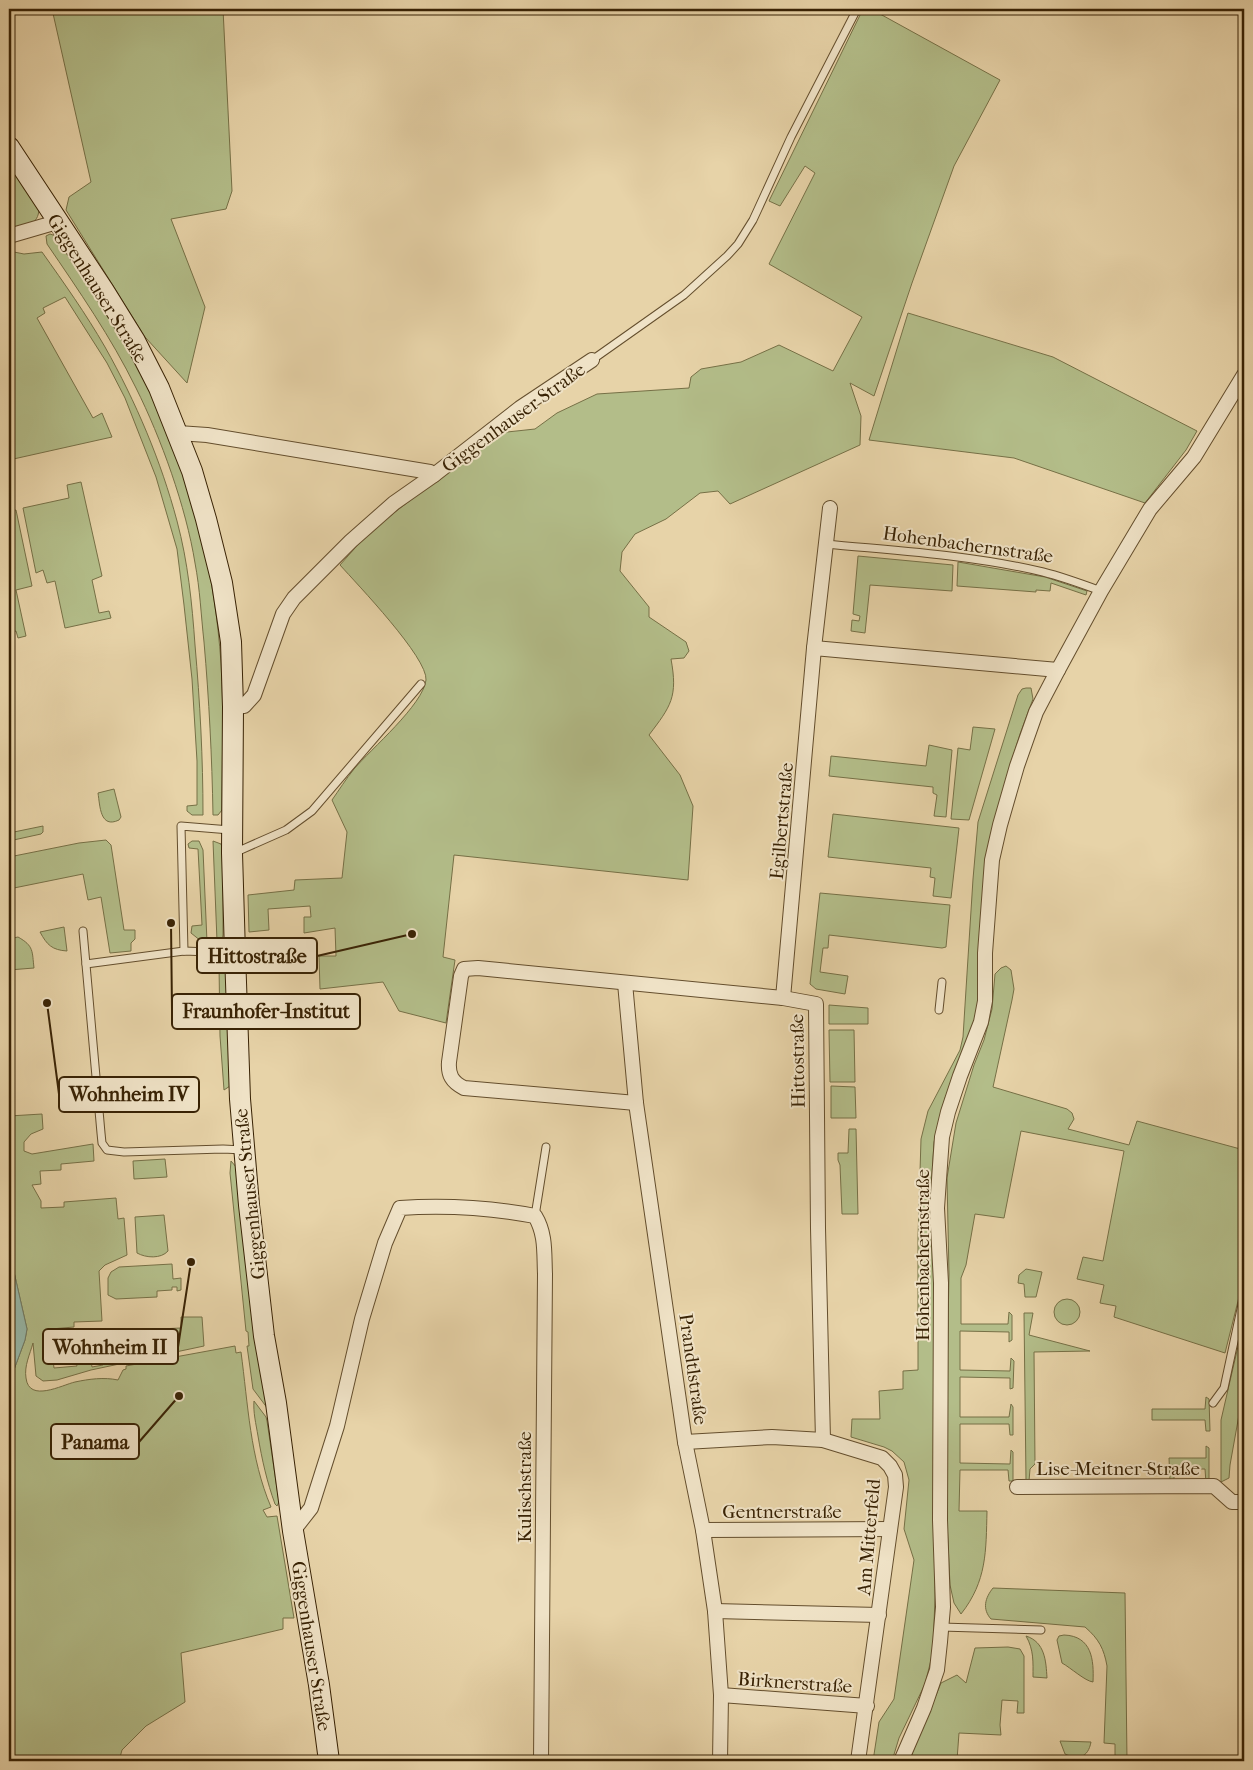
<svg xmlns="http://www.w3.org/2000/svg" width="1253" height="1770" font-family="'IM FELL French Canon',serif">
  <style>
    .green { fill: #b3bd89; stroke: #767046 }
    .water { fill: #97b8a9; stroke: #717c67 }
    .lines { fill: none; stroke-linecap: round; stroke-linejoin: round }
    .lane-casing { stroke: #644e2d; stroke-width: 9 }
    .street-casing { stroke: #644e2d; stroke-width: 16 }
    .secondary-casing { stroke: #382204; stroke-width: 22 }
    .lane { stroke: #efe2c6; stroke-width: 7 }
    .street { stroke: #efe2c6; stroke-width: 14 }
    .secondary { stroke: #efe2c6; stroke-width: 20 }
    .labels { text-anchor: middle; stroke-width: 4; stroke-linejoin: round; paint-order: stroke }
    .street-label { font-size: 19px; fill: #382204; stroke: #efe2c6 }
    .leader { fill: none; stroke: #382204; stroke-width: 2 }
    .callout-dot { fill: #382204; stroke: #efe2c6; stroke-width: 2 }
    .callout { fill: #efe2c6; stroke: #382204; stroke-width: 2 }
    .callout-label { font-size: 20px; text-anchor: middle; font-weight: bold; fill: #382204 }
  </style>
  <rect width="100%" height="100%" fill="#e7d3a8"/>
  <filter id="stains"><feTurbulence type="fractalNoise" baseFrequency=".004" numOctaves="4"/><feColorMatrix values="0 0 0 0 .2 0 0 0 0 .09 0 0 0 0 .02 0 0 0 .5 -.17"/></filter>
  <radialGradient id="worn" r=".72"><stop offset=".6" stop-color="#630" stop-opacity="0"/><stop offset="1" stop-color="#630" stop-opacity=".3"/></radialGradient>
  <g class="green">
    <polygon points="52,9 223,9 232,191 226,209 171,219 205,307 187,383 145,337 66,210 69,197 91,182"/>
    <path d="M863,9H871L1000,80L954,166L912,283L874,396L850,383L861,416L860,445L730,504L718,491L700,493L666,519L635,534L622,552L620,571L649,607V617L686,642L689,651L684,658L671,659C678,697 671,706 649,735L680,775L693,806L688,880L454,855L443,957L455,960L446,1023L399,1011L383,982L320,989L319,956H336L335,928L304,933V917H311L310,906L268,909L269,930L249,932L248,895L294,890L295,880L342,878L347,832L332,800C339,790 346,779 354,769C371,749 423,705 426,680C428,658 357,584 340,565L369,532L498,433L535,429L557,413L597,394L689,388L691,377L701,369L741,362L779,345L833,371L862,317L769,264L815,173L805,166L780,206L769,201Z"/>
    <path d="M9,165L39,208C39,226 24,227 9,231Z"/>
    <path d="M50,234L56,236C94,293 133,349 160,411C195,490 215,577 221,663C224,712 222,761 222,810L218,815H213C212,757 209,699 204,642C201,615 200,589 195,563C186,507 161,438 136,388C111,337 79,291 47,244L46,236Z"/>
    <path d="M9,251L24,254L42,252C64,283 86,314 105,347C136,402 161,461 177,521C188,562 192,603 195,645C200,702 203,758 203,815H192L187,811V806L197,805V761L192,679L184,605L177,549L156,477L125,398L107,363L65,297L43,308L45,313L37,318L93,418L102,413L112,437L9,460Z"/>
    <polygon points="908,313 1053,357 1197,431 1186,450 1145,503 1014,458 869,440"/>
    <polygon points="81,482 102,576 92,580 99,613 109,611 111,618 65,628 55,581 47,583 43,570 36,573 23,508 69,498 67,485"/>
    <polygon points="16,510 32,586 16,590 26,636 18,638 16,631 9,632 9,511"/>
    <polygon points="858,556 953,565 952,591 870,585 865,633 851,631 852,620 859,621 860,616 853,614"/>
    <polygon points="958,562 1045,577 1087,591 1086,595 1051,583 1050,591 1036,590 1036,592 957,586"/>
    <polygon points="1026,688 1031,688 1033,699 1020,734 1006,779 990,841 979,997 976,1019 970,1041 945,1098 934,1142 931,1193 934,1279 935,1597 933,1652 925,1684 899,1738 892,1761 873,1761 879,1722 894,1699 914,1560 904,1529 909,1480 904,1462 892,1451 884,1447 851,1437 852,1419 880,1419 879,1391 903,1389 903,1371 918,1370 918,1238 921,1139 928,1111 960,1050 963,1037 973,879 978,822 1018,695 1022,689"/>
    <polygon points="973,727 995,729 969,820 951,819 958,748 970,750"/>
    <polygon points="929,745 952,750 946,817 934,816 937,795 933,793 933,787 829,776 831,756 926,766"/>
    <path d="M114,789L121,817L119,820C100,829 100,806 98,793Z"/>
    <polygon points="833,814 959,828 951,898 933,896 935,878 930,877 931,868 828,857"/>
    <polygon points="43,826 43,832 41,834 9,841 9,833"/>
    <polygon points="106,840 111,845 124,930 135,930 135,939 131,943 131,951 110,953 101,897 88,900 83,874 9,889 9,857 79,843"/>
    <polygon points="192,841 199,841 203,850 207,942 201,941 191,933 192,926 202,925 198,849 189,848 188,844"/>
    <polygon points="213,841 221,844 223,850 223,935 222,941 217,941"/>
    <polygon points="820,893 950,905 946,947 942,948 829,935 828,948 823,948 820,972 848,976 845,994 816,989 810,984"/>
    <path d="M64,927L67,951C52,950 47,945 40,932Z"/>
    <path d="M18,937C34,946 32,951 34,968L9,970V939Z"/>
    <polygon points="219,964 225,967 226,975 230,1086 224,1090 220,1036"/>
    <path d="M1006,966L1011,970L1014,989L1012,1000L993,1087L1067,1109L1072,1113L1074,1119L1068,1129L1129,1145L1137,1121L1244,1150V1277L1225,1353L1114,1317L1116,1306L1100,1303L1104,1285L1077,1279L1083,1257L1103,1261L1124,1151L1021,1131L1004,1218L975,1214L966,1265L961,1278V1324H1008L1009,1312L1012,1315V1340L1009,1342V1332L960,1331V1370L1010,1371L1011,1358L1014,1361L1013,1388L1010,1389V1378L960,1377V1417H1009L1011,1404L1013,1407V1435H1010L1009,1424H960V1463L1010,1464L1011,1450L1013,1452V1481H1009L1008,1470H960L959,1511H987C986,1551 987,1581 961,1614L954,1603L950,1585L945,1479L949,1274L947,1178L956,1123L974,1065L984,1040L992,1009L995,974L1001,968Z"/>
    <polygon points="829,1005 868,1008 868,1024 829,1024"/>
    <polygon points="829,1030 854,1030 855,1082 830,1082"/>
    <polygon points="831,1086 855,1087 856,1118 831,1118"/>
    <path d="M42,1114L43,1129L31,1134L24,1142V1151L32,1154L93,1144L94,1161L61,1164V1170L40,1171L41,1184L32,1185L41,1201V1208L64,1207V1202L116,1198L118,1219L124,1218L127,1255L105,1265L99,1271L102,1321L74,1322V1327L51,1329L44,1344L45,1360H53L54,1368L77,1366L76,1362L91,1361L92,1367L103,1365V1360L123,1359L121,1337L158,1335V1329L181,1328V1317H202L204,1346L91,1370L57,1380L43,1381L36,1376L33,1343C30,1354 24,1366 26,1378C29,1403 62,1385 75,1382C89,1379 104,1377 118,1380L123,1370L126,1369V1366L235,1346L236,1353L241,1352C248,1404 250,1458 271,1507L263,1510L267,1517L277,1516L294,1618H283V1629L181,1653L185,1702L146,1726L122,1750L119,1761H9V1383L25,1340L27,1329L9,1250V1116Z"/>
    <polygon points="849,1129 856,1129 858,1214 842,1214 840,1165 838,1160 838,1153 848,1153"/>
    <polygon points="165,1159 167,1177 134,1179 133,1161"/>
    <polygon points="231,1161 237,1168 268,1409 253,1389 247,1346 249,1346 248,1332 246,1331 230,1173"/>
    <path d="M164,1215L168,1251C161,1259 146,1258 137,1253L135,1217Z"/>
    <polygon points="172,1264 173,1279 181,1278 181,1290 177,1291 177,1287 172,1287 172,1290 157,1291 157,1297 116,1299 108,1295 108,1278 111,1272 119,1267"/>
    <polygon points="1026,1269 1042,1272 1036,1297 1025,1297 1024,1284 1018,1283 1019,1275"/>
    <circle cx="1067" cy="1312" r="13"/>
    <polygon points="1024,1313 1033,1313 1029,1335 1090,1351 1034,1352 1035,1464 1030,1469 1029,1481 1026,1480"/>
    <polygon points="1242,1329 1244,1332 1244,1387 1230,1465 1229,1478 1221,1482 1221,1420"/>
    <polygon points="1206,1397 1209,1399 1210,1431 1206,1431 1205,1420 1152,1420 1152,1409 1205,1409"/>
    <path d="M254,1401L266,1417L267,1421L279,1502L277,1506L275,1504C267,1482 262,1460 258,1436C256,1424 253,1412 254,1401Z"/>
    <polygon points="1206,1446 1209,1448 1209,1482 1206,1483 1205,1469 1174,1469 1174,1481 1170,1481 1169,1458 1206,1458"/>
    <path d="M993,1588L1125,1593L1127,1761H1115V1744L1104,1743L1107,1666C1104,1649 1099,1639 1085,1627L991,1619C982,1609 985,1598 993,1588Z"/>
    <path d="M1064,1635C1092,1636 1094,1660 1093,1682C1085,1681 1071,1668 1062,1663L1057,1640L1059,1636Z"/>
    <path d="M1026,1636C1045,1642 1046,1661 1047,1678L1033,1677C1033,1662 1034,1650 1026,1636Z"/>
    <polygon points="1008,1647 1020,1649 1024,1656 1024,1713 1017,1713 1018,1701 1002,1700 1000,1725 1001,1735 959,1733 957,1760 977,1761 909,1761 941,1683 957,1675 966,1683 975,1648"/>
    <path d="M1060,1741L1091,1742C1088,1758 1078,1760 1065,1754Z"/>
  </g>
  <polygon class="water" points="9,1250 27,1329 25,1340 9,1383 9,1358 12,1347 13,1326 13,1314 9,1294"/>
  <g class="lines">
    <defs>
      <g id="lane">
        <polyline points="592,360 684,295 727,256 738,244 753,220 791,137 857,9"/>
        <path d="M826,544C898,551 972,555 1043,572C1063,577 1082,584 1101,591"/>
        <polyline points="234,853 286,830 312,811 421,684"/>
        <polyline points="83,931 101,1133 102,1143 107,1150 124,1152 223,1149 243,1150"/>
        <polyline points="184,951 181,826 230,830"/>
        <polyline points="86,964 184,951 235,953"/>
        <polyline points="939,1010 942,982"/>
        <polyline points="535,1216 546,1147"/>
        <polyline points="1213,1403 1224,1388 1244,1295"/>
        <polyline points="941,1627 1041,1630"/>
      </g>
      <g id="street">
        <polyline points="9,236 57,222"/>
        <polyline points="178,433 207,435 430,472 434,475"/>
        <polyline points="814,648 830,508"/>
        <polyline points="233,707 244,706 254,695 283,614 294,598 351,541 394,503 434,475 520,408 592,360"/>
        <polyline points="625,983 636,1103 685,1442 703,1530 715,1611 721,1695 720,1761"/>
        <polyline points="783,998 814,648 1058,670"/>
        <path d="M636,1103L464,1088C452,1082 448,1075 449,1062L461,976L464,969L478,968L783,998L816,1004L818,1228L823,1440"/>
        <polyline points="685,1442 772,1437 823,1440 882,1458 890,1466 895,1475 896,1487 858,1761"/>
        <polyline points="1017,1487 1214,1486 1232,1502 1244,1502"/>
        <polyline points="703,1530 890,1529"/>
        <path d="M293,1531L311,1508L337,1426L362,1319L385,1243L400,1208C445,1205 492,1208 535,1216C546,1234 544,1253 545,1274L541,1761"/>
        <polyline points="715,1611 879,1615"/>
        <polyline points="721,1695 867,1706"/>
        <polyline points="901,1761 924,1708 937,1670 940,1642 943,1607 940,1520 941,1283 937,1208 942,1137 948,1112 960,1076 981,1022 985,1001 985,953 992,860 1000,825 1017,766 1036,712 1058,670 1101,591 1150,509 1194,457 1244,375"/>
      </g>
      <polyline id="secondary" points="9,147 104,291 135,341 159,388 192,471 206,519 222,583 231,642 233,707 232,853 235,953 240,1099 249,1205 264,1336 276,1403 293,1531 319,1685 329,1761"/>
    </defs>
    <use href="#lane" class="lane-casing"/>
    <use href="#street" class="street-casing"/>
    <use href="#secondary" class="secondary-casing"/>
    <use href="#lane" class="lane"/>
    <use href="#street" class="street"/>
    <use href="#secondary" class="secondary"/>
  </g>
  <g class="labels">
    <g class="street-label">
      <text transform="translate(98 288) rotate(58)" y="7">Giggenhauser Straße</text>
      <text transform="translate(513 417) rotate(-36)" y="7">Giggenhauser Straße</text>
      <text transform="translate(968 544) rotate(8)" y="7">Hohenbachernstraße</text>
      <text transform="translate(781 821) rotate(-85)" y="7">Egilbertstraße</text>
      <text transform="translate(797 1061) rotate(-91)" y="7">Hittostraße</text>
      <text transform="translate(249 1194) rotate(-96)" y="7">Giggenhauser Straße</text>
      <text transform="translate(922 1255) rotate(-90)" y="7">Hohenbachernstraße</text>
      <text transform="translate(694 1369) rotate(82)" y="7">Prandtlstraße</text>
      <text x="1118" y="1475">Lise-Meitner-Straße</text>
      <text transform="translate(524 1487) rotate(-90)" y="7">Kulischstraße</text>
      <text x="782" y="1518">Gentnerstraße</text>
      <text transform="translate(868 1537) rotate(-85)" y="7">Am Mitterfeld</text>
      <text transform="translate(312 1646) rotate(81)" y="7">Giggenhauser Straße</text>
      <text transform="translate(795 1682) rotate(4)" y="7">Birknerstraße</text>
    </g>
  </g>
  <path class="leader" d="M412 934L317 956M171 923L172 1011M47 1003L59 1094M191 1262L178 1347M179 1396L139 1442"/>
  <g class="callout-dot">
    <circle cx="412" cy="934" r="5"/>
    <circle cx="171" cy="923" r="5"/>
    <circle cx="47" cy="1003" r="5"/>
    <circle cx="191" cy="1262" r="5"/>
    <circle cx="179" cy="1396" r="5"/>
  </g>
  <g class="callout">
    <rect x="197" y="938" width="120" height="35" rx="5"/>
    <rect x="172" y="994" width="188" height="35" rx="5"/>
    <rect x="59" y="1077" width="140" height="35" rx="5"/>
    <rect x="43" y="1329" width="135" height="35" rx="5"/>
    <rect x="51" y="1424" width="88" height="35" rx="5"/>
  </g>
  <g class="callout-label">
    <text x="257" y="963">Hittostraße</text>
    <text x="266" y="1018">Fraunhofer-Institut</text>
    <text x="129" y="1101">Wohnheim IV</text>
    <text x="110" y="1354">Wohnheim II</text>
    <text x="95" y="1449">Panama</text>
  </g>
  <rect width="1253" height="1770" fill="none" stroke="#e7d3a8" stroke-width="30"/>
  <rect x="10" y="10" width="1233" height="1750" fill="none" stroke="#382204" stroke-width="2.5"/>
  <rect x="15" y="15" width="1223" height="1740" fill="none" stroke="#382204"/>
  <rect width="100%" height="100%" filter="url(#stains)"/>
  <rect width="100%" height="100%" fill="url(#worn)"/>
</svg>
